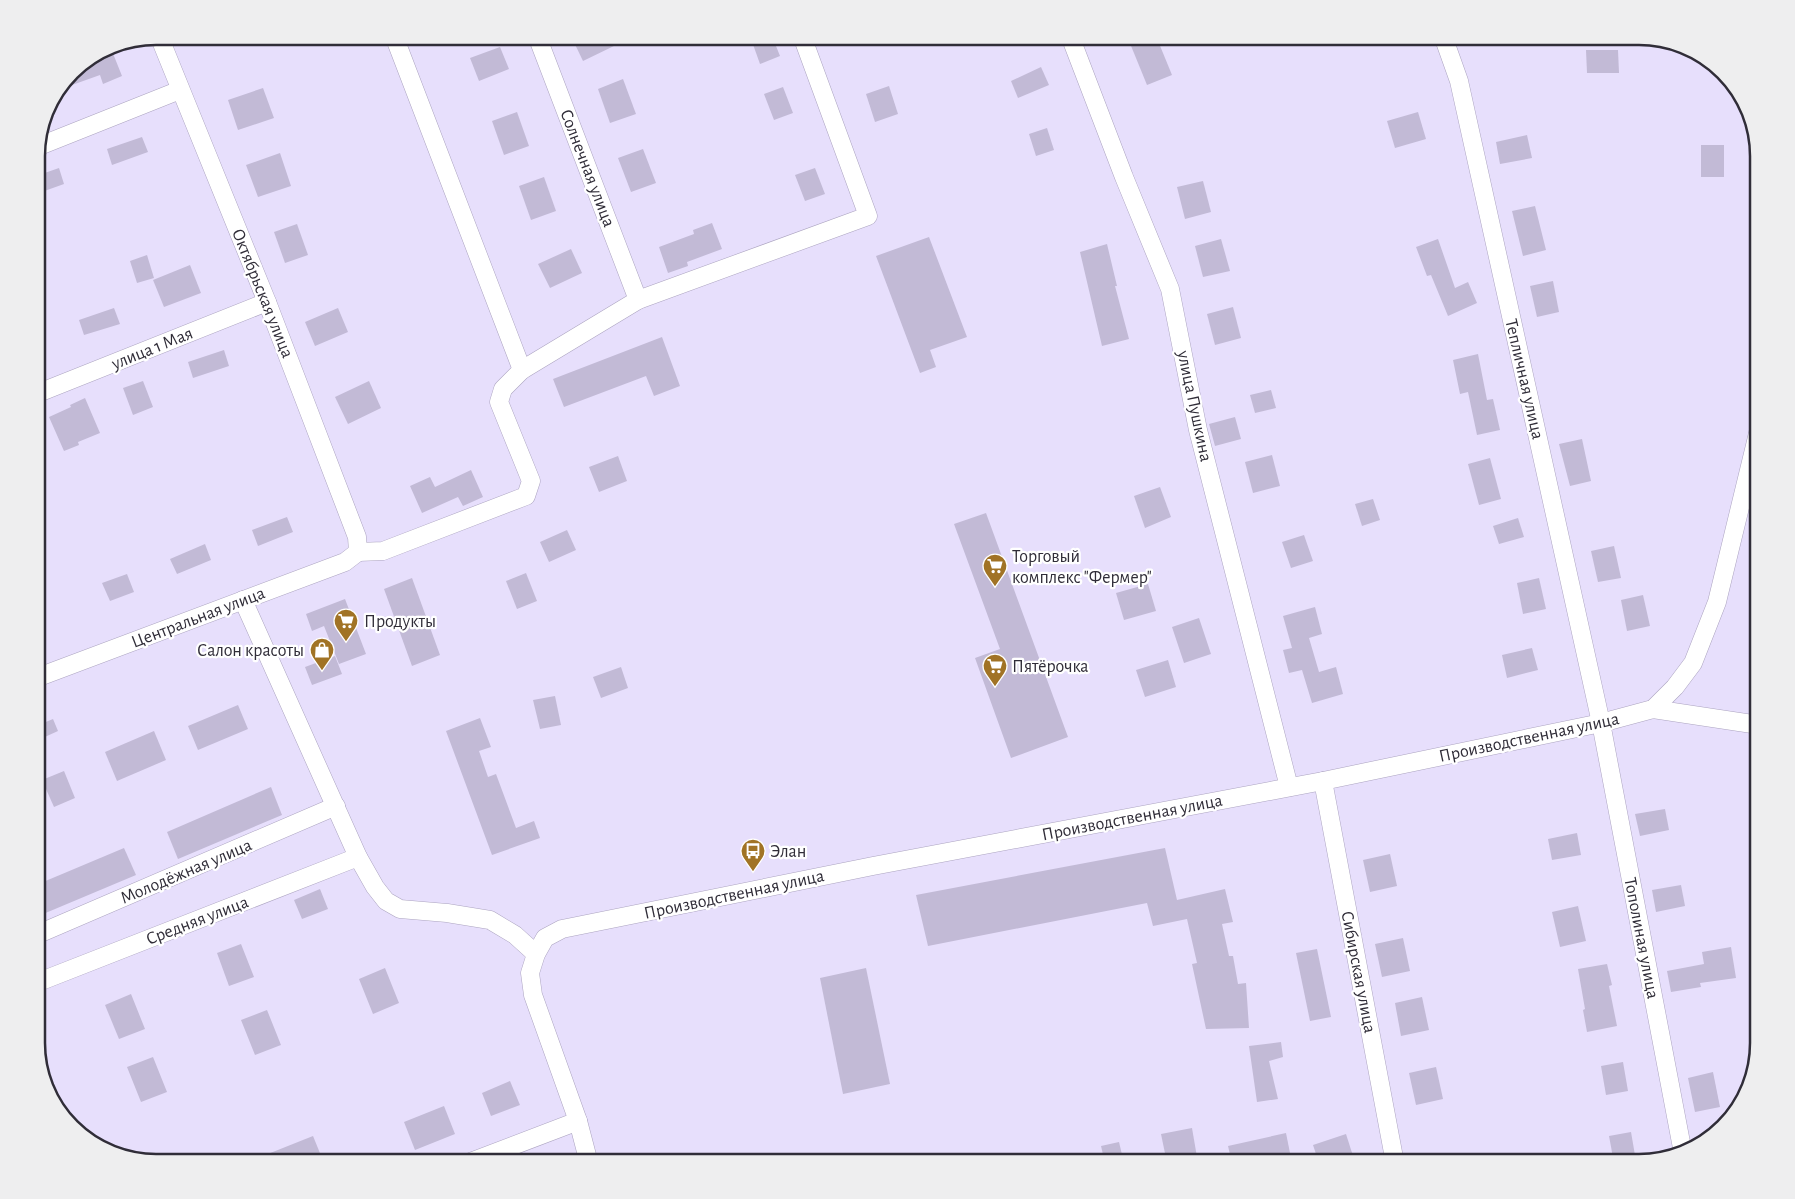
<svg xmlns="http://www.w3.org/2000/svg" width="1795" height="1199" font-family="'Alegreya Sans',sans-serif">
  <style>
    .building { fill: #c2bad6 }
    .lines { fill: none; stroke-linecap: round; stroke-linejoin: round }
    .minor-casing { stroke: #aca4c0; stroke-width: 19 }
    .minor { stroke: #fff; stroke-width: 18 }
    .labels { text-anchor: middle; stroke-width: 4.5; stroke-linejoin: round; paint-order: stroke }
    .street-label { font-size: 18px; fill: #302d38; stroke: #fff }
    .poi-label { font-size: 18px; fill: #302d38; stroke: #fff; text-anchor: start }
    .rim { fill: none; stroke: #302d38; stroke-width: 2.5 }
  </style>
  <rect width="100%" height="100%" fill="#e7dffc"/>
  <g class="building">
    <polygon points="571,36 612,36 616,45 583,61"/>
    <polygon points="750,36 772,36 780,56 760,64"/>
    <polygon points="1127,36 1156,36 1172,75 1147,85"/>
    <polygon points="500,47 509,69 479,81 470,58"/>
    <polygon points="1586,50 1618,50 1619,73 1587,73"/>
    <polygon points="112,51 122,76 103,84 100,75 72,85 68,76 72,71 87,61"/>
    <polygon points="1041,67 1049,85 1018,98 1011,81"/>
    <polygon points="623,79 636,114 610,123 598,89"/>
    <polygon points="889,86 898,114 875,122 866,94"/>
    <polygon points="783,87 793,113 774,120 764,94"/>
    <polygon points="263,88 274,118 238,130 228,100"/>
    <polygon points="517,112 529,146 504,155 492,121"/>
    <polygon points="1418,112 1426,139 1395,148 1387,121"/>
    <polygon points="1047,128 1054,150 1036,156 1029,134"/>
    <polygon points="1527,135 1532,158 1500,164 1496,142"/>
    <polygon points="142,137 148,152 112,165 107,149"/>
    <rect x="1701" y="145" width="23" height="32"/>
    <polygon points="643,149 656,183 631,192 618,158"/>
    <polygon points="280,153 291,186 258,197 246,165"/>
    <polygon points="59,168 64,184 36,194 36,176"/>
    <polygon points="815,168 825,194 805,201 795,175"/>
    <polygon points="544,177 556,211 531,220 519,186"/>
    <polygon points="1203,181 1211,212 1185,219 1177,187"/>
    <polygon points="1535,206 1546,250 1523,256 1512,211"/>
    <polygon points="712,223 722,249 687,262 688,266 668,273 659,247 694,234 693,230"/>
    <polygon points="297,224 308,255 285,263 274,232"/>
    <polygon points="929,237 967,337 930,350 936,367 920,373 876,256"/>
    <polygon points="1221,239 1230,271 1203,277 1195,246"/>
    <polygon points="1438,239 1455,288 1468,282 1477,303 1448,316 1431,275 1427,276 1416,247"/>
    <polygon points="1107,244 1117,286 1115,286 1129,339 1102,346 1080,252"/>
    <polygon points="571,249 582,273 550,288 538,264"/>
    <polygon points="147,255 154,278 137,283 130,261"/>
    <polygon points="190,265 201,293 164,307 153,280"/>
    <polygon points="1553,281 1559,312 1537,317 1530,286"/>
    <polygon points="1233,307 1241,338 1215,345 1207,314"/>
    <polygon points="114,308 120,324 84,335 79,320"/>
    <polygon points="338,308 348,332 315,346 305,322"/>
    <polygon points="662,337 680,386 654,396 646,376 564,407 553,379"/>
    <polygon points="224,350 229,366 193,378 188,362"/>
    <polygon points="1478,354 1487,400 1493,399 1500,430 1477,435 1468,392 1460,394 1453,360"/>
    <polygon points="143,381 153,407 133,415 123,388"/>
    <polygon points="369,381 381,408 348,424 335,397"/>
    <polygon points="1271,390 1276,408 1255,413 1250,395"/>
    <polygon points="85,398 100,433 78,442 79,445 64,451 49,417 71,407 70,405"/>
    <polygon points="1235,417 1241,439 1215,446 1209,424"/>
    <polygon points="1582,439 1591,481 1570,486 1559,444"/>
    <polygon points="1272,455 1280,486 1253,493 1245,462"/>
    <polygon points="618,456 627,481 599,492 589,467"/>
    <polygon points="1490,458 1501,499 1479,505 1468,464"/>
    <polygon points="471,470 483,497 463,506 458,497 422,513 410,486 430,477 435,487"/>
    <polygon points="1160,487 1171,517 1145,528 1134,496"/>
    <polygon points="1373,499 1380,520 1362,526 1355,504"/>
    <polygon points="986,513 1068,737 1011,758 975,658 1000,649 954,524"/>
    <polygon points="287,517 293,532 258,546 252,530"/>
    <polygon points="1518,518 1524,537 1499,544 1493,526"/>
    <polygon points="567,530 576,550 549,562 540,542"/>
    <polygon points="1304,535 1313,561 1291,568 1282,542"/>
    <polygon points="205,544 211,560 177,574 170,559"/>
    <polygon points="1614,546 1621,578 1598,582 1591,551"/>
    <polygon points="526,573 537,601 517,609 506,581"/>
    <polygon points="127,574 134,592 110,601 102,583"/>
    <polygon points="412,578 440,655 412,666 384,589"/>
    <polygon points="1539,578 1546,609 1523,614 1517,583"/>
    <polygon points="1148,584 1156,611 1124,620 1116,593"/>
    <polygon points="1643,595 1650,626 1627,631 1621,600"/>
    <polygon points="345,599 366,654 339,664 324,626 312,631 306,614"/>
    <polygon points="1315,607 1322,634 1309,638 1319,672 1336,667 1343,694 1312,703 1302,670 1289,673 1283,650 1292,648 1283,616"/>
    <polygon points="1199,618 1211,654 1184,663 1172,627"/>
    <polygon points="1532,648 1538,670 1507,678 1502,655"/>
    <polygon points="335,656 342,674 312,685 305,667"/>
    <polygon points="1168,660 1176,687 1145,697 1136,670"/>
    <polygon points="621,667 628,688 601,698 593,677"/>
    <polygon points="555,696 561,725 540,729 533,700"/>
    <polygon points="238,705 248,729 198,750 188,726"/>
    <polygon points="480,718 491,747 479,751 488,777 496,774 516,828 534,821 540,838 492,855 446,731"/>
    <polygon points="53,719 58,731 36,741 36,726"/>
    <polygon points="154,731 166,760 117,781 105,752"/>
    <polygon points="64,771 75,798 54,807 42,780"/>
    <polygon points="271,787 282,815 178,859 167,832"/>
    <polygon points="1665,809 1669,830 1640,836 1635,814"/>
    <polygon points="1577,833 1581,855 1552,860 1548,839"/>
    <polygon points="124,848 136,875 36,917 36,885"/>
    <polygon points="1165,848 1177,900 1225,889 1233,922 1222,924 1229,956 1233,956 1238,984 1246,983 1249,1028 1206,1029 1192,964 1197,963 1187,919 1153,926 1147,903 928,946 916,895"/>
    <polygon points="1390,854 1397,886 1370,892 1363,860"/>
    <polygon points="1681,885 1685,906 1656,912 1652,890"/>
    <polygon points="320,889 328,909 302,919 294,900"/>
    <polygon points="1578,906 1586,941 1560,947 1552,912"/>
    <polygon points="1403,938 1410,971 1382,977 1375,944"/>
    <polygon points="241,944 254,977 229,986 217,953"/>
    <polygon points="1731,947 1736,978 1700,983 1701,987 1671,992 1667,971 1704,964 1702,952"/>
    <polygon points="1317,949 1331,1017 1310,1021 1296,953"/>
    <polygon points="1607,964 1612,985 1609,986 1617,1026 1587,1032 1583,1010 1585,1009 1578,969"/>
    <polygon points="385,968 399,1003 373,1014 359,979"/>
    <polygon points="866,968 890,1084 843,1094 820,978"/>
    <polygon points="131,994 145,1029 119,1039 105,1005"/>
    <polygon points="1422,997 1429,1030 1401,1036 1395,1003"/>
    <polygon points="267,1010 281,1045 255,1055 241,1020"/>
    <polygon points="1281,1042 1283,1057 1269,1061 1278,1099 1257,1102 1249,1046"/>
    <polygon points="153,1057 167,1092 141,1102 127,1067"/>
    <polygon points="1623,1062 1628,1091 1606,1095 1601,1066"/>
    <polygon points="1436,1067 1443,1099 1416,1105 1409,1073"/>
    <polygon points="1713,1072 1720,1107 1695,1112 1688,1078"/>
    <polygon points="510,1081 520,1105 491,1116 482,1093"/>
    <polygon points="444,1106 455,1134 415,1150 404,1122"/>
    <polygon points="1192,1128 1198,1163 1167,1163 1161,1134"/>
    <polygon points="1631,1132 1636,1161 1614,1163 1609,1136"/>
    <polygon points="1286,1133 1290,1153 1246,1163 1232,1163 1228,1146"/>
    <polygon points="1346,1134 1353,1156 1332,1163 1319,1163 1313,1145"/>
    <polygon points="313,1136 324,1163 248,1163 248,1162"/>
    <polygon points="1119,1142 1124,1163 1105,1163 1101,1146"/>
  </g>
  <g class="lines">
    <defs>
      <g id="minor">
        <polyline points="159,36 267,302 357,537 358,552"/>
        <polyline points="394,36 522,370"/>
        <polyline points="537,36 638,300"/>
        <polyline points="1070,36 1124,177 1170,289 1198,430 1289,787"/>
        <polyline points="1443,36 1459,81 1601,723 1683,1153"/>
        <polyline points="37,147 180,90"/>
        <polyline points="36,394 267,302"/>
        <polyline points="358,552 383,551 526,496 531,481 499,402 503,389 522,370 638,300 868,216 802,36"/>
        <polyline points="243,600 358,857 375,887 386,901 400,909 447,913 490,920 515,935 536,954"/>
        <polyline points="36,678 345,562 358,552"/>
        <polyline points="1653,709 1759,725"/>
        <polyline points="1323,781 1395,1163"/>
        <polyline points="36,935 336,806"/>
        <polyline points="36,983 358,857"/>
        <polyline points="468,1163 578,1121"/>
        <polyline points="589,1163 578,1121 533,995 530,973 536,954 545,938 562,929 873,866 1323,781 1601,723 1653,709 1675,687 1693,663 1717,602 1759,429"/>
      </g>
    </defs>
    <use href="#minor" class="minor-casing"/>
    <use href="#minor" class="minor"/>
  </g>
  <defs>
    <symbol id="supermarket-pin" viewBox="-11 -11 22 30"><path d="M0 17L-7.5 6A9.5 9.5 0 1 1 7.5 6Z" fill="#a17325" stroke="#fff"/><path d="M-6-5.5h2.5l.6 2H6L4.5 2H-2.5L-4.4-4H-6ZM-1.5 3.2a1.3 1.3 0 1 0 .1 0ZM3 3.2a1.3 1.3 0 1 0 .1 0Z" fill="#fff"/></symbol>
    <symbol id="shop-pin" viewBox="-11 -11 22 30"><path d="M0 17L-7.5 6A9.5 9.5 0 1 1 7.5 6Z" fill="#a17325" stroke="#fff"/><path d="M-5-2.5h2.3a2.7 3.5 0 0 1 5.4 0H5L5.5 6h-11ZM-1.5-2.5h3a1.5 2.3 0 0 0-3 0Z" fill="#fff"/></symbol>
    <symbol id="bus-pin" viewBox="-11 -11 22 30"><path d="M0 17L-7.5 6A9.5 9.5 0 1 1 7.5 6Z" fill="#a17325" stroke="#fff"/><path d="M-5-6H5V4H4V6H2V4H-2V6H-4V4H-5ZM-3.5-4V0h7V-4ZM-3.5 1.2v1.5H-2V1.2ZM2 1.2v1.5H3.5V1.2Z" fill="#fff"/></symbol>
  </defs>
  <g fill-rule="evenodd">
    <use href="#supermarket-pin" x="981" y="552" width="28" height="38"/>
    <use href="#supermarket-pin" x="332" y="607" width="28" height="38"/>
    <use href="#shop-pin" x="308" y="636" width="28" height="38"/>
    <use href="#supermarket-pin" x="981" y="652" width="28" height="38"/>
    <use href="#bus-pin" x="739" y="837" width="28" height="38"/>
  </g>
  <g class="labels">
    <g class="street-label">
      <text transform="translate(588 168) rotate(69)" y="6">Солнечная улица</text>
      <text transform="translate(263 293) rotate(68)" y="6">Октябрьская улица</text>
      <text transform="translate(152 348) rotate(-22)" y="6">улица 1 Мая</text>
      <text transform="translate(1525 379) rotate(77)" y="6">Тепличная улица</text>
      <text transform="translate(1195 406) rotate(78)" y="6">улица Пушкина</text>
      <text transform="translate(198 617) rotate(-21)" y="6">Центральная улица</text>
      <text transform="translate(1529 737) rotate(-12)" y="6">Производственная улица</text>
      <text transform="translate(1132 817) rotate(-11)" y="6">Производственная улица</text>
      <text transform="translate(186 871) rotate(-23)" y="6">Молодёжная улица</text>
      <text transform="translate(734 894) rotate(-12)" y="6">Производственная улица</text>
      <text transform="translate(197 920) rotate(-21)" y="6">Средняя улица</text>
      <text transform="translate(1642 938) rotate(79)" y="6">Тополиная улица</text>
      <text transform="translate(1359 972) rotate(79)" y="6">Сибирская улица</text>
    </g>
    <g class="poi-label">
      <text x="1012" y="562">Торговый<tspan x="1012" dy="21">комплекс "Фермер"</tspan></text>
      <text x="364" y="627">Продукты</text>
      <text x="304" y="656" text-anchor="end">Салон красоты</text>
      <text x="1012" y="672">Пятёрочка</text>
      <text x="770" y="857">Элан</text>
    </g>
  </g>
  <path d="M0 0H1795V1199H0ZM156 45H1639A111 111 0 0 1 1750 156V1043A111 111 0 0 1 1639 1154H156A111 111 0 0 1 45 1043V156A111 111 0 0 1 156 45Z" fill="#eeeeef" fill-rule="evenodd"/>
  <path class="rim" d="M156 45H1639A111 111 0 0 1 1750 156V1043A111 111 0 0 1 1639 1154H156A111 111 0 0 1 45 1043V156A111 111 0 0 1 156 45Z"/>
</svg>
